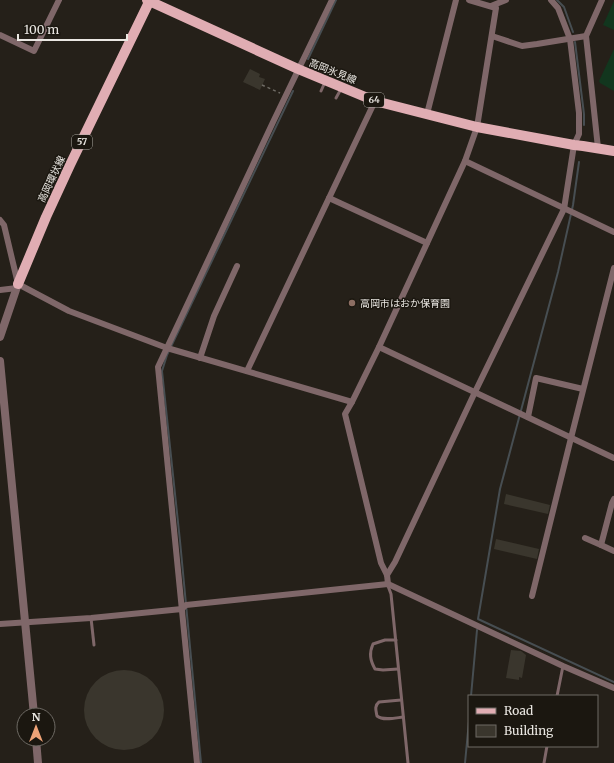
<svg xmlns="http://www.w3.org/2000/svg" width="614" height="763" font-family="Merriweather,'Noto Sans JP',serif">
  <style>
    .green { fill: #12361e }
    .lines { fill: none; stroke-linecap: round; stroke-linejoin: round }
    .stream { stroke: #474e52; stroke-width: 2 }
    .building { fill: #3a362d }
    .path { stroke: #6f6b65; stroke-width: 1.5; stroke-dasharray: 3 3; stroke-linecap: butt }
    .service { stroke: #7f6769; stroke-width: 3 }
    .minor { stroke: #7f6769; stroke-width: 6 }
    .tertiary { stroke: #7f6769; stroke-width: 8 }
    .primary { stroke: #e0adb3; stroke-width: 10 }
    .education-dot { fill: #8d6e63; stroke: #1b1710; stroke-width: 1.5 }
    .labels { text-anchor: middle; stroke-width: 3; stroke-linejoin: round; paint-order: stroke }
    .shield { fill: #1b1710; stroke: #aca9a3; stroke-width: 1 }
    .shield-label { font-size: 9px; font-weight: bold; fill: #eae7e2 }
    .street-label { font-size: 10px; fill: #eae7e2; stroke: #1b1710 }
    .poi-label { font-size: 10px; fill: #eae7e2; stroke: #1b1710; text-anchor: start }
  </style>
  <rect width="100%" height="100%" fill="#252019"/>
  <g class="green">
    <polygon points="614,1 614,30 603,25"/>
    <polygon points="614,49 614,91 600,83 599,81"/>
  </g>
  <g class="lines">
    <g class="stream">
      <polyline points="557,0 564,7 573,32"/>
      <polyline points="575,42 584,114 584,125"/>
      <polyline points="308,59 336,0"/>
      <polyline points="579,162 573,205 558,272 500,489 478,619 614,682"/>
      <polyline points="471,696 477,630"/>
      <polyline points="201,763 180,541 162,371 167,355 293,91"/>
      <polyline points="465,763 469,721"/>
    </g>
  </g>
  <g class="building">
    <polygon points="250,69 260,74 259,77 265,79 260,90 243,82"/>
    <polygon points="506,494 550,505 548,514 504,504"/>
    <polygon points="496,539 539,549 537,559 494,549"/>
    <polygon points="511,650 521,651 526,655 522,678 519,677 519,680 506,678"/>
    <circle cx="124" cy="710" r="40"/>
  </g>
  <g class="lines">
    <polyline class="path" points="262,85 280,93"/>
    <g class="service">
      <polyline points="321,91 325,82"/>
      <polyline points="336,98 341,89"/>
      <polyline points="388,586 391,594 408,763"/>
      <polyline points="91,618 94,645"/>
      <path d="M396,640H385L373,644C369,653 370,660 375,669L383,670L398,669"/>
      <polyline points="557,696 563,666"/>
      <path d="M401,700L379,702C374,706 376,711 377,716C383,721 395,718 403,717"/>
      <polyline points="544,763 547,746"/>
    </g>
    <g class="minor">
      <polyline points="491,6 506,0"/>
      <polyline points="0,35 34,51 59,0"/>
      <polyline points="492,36 522,46 537,44 586,36"/>
      <polyline points="427,114 456,0"/>
      <polyline points="598,148 586,36 602,0"/>
      <polyline points="465,161 614,232"/>
      <polyline points="329,198 427,243"/>
      <polyline points="0,220 4,225 18,284 69,311 167,348 352,402"/>
      <polyline points="0,290 17,288"/>
      <polyline points="379,347 614,458"/>
      <polyline points="200,358 214,316 237,266"/>
      <polyline points="247,371 375,101"/>
      <polyline points="528,417 536,378 583,389"/>
      <polyline points="585,538 601,545 612,503 614,499"/>
      <polyline points="601,545 614,551"/>
      <polyline points="387,575 395,562 475,392 564,209 574,145 579,134 579,113 570,39 558,8 551,0"/>
      <polyline points="388,584 387,575 381,563 345,414 352,402 379,347 465,161 477,127 496,8 469,0"/>
      <polyline points="532,596 571,438 614,268"/>
      <polyline points="0,624 91,618 182,609 186,605 388,584 563,666 614,688"/>
      <polyline points="197,763 158,367 274,120 332,0"/>
    </g>
    <g class="tertiary">
      <polyline points="0,337 18,284"/>
      <polyline points="0,361 34,715"/>
      <polyline points="36,739 38,763"/>
    </g>
    <g class="primary">
      <polyline points="147,0 298,69 375,101 477,127 574,145 583,146 614,151"/>
      <polyline points="18,284 46,217 70,165 150,0"/>
    </g>
  </g>
  <circle class="education-dot" cx="352" cy="303" r="4"/>
  <g class="labels">
    <g class="shield">
      <rect x="364" y="93" width="20" height="14" rx="3"/>
      <rect x="72" y="135" width="20" height="14" rx="3"/>
    </g>
    <g class="shield-label">
      <text x="374" y="103">64</text>
      <text x="82" y="145">57</text>
    </g>
    <g class="street-label">
      <text transform="translate(333 71) rotate(22)" y="4">高岡氷見線</text>
      <text transform="translate(51 179) rotate(-65)" y="4">高岡環状線</text>
    </g>
    <g class="poi-label">
      <text x="360" y="307">高岡市はおか保育園</text>
    </g>
  </g>
  <rect x="468" y="695" width="130" height="52" fill="#1b1710" stroke="#6e6a64"/>
  <rect x="476" y="708" width="20" height="6" fill="#e0adb3" stroke="#6e6a64"/>
  <text x="504" y="715" font-size="12" fill="#eae7e2">Road</text>
  <rect x="476" y="725" width="20" height="12" fill="#3a362d" stroke="#6e6a64"/>
  <text x="504" y="735" font-size="12" fill="#eae7e2">Building</text>
  <g transform="translate(36 727)"><circle r="19" fill="#1b1710" stroke="#6e6a64"/>
  <path d="M0-3L7 15L0 10L-7 15Z" fill="#efa377"/>
  <text y="-6" font-size="11" font-weight="bold" text-anchor="middle" fill="#eae7e2">N</text>
  </g>
  <path d="M18 34v6h109v-6" fill="none" stroke="#eae7e2" stroke-width="2"/>
  <text x="24" y="34" font-size="12" fill="#eae7e2" stroke="#1b1710" stroke-width="3" paint-order="stroke">100 m</text>
</svg>
